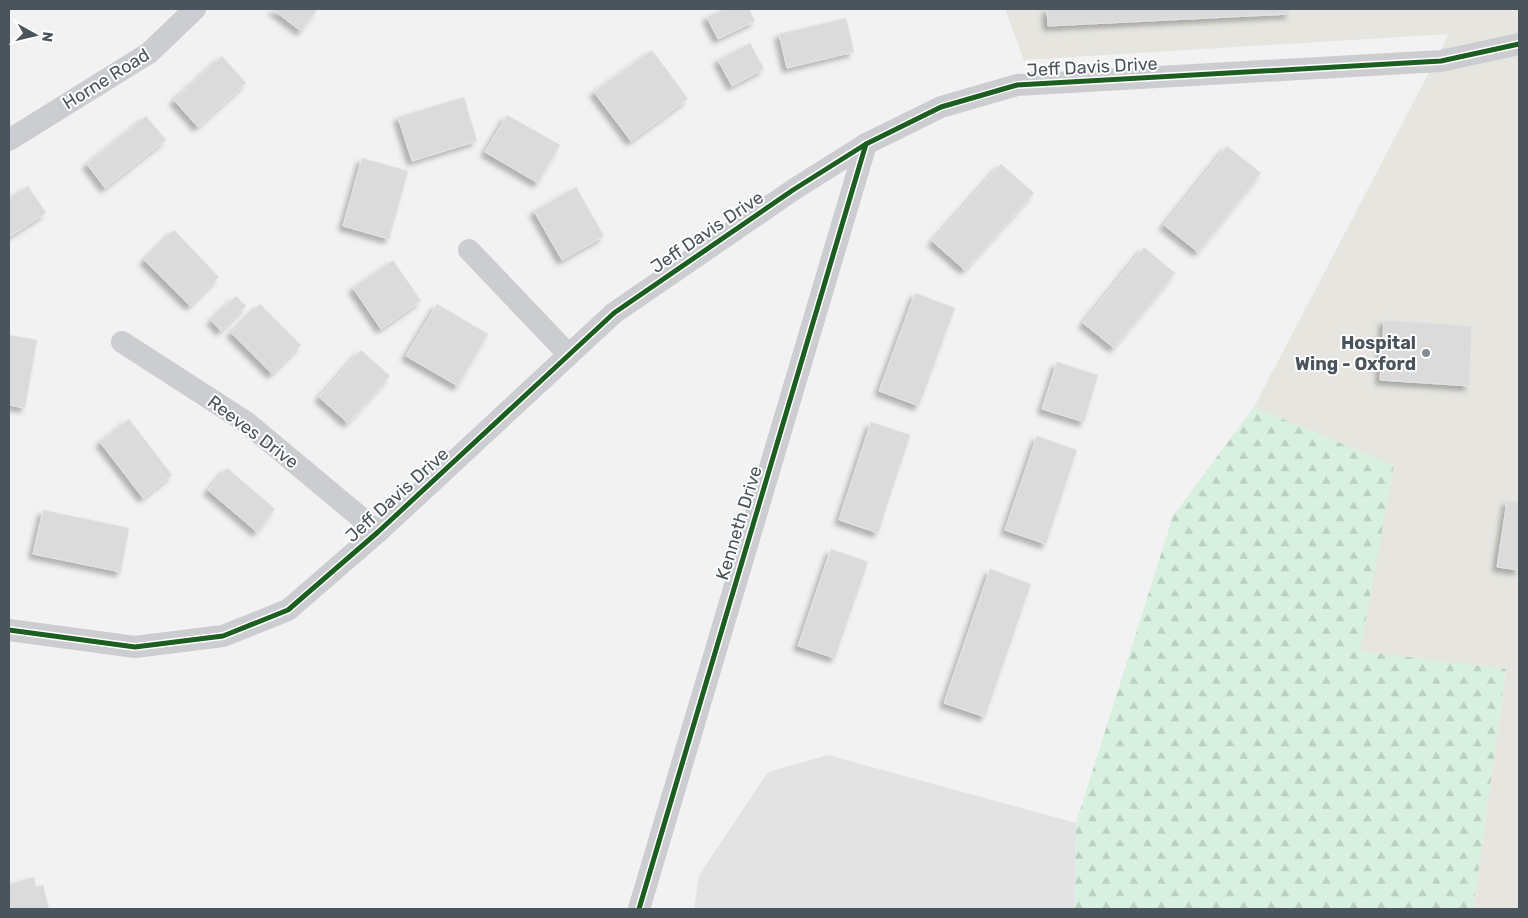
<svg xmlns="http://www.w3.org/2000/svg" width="1528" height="918" font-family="Rubik,sans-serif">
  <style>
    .commercial { fill: #e6e5e0 }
    .education { fill: #e4e3e3 }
    .forest { fill: url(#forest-firs) }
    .building { fill: #dbdbdc; stroke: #e3e4e5; filter: url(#shadow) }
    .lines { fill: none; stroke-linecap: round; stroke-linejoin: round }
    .street { stroke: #cbcdd0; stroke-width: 22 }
    .cycleway-casing { stroke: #fff; stroke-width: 8 }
    .cycleway { stroke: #1b5e20; stroke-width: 5 }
    .poi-dot { fill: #848b91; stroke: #fff; stroke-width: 2 }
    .labels { text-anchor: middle; stroke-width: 4; stroke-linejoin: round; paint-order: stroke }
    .street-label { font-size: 18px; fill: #49545d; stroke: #fff }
    .poi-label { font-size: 18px; font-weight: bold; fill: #49545d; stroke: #fff; text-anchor: end }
  </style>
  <defs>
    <pattern id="forest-firs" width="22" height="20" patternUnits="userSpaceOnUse" patternTransform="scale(1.25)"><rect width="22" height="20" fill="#d8f0e0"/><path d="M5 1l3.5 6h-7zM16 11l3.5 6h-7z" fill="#bbd0c3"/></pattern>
    <filter id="shadow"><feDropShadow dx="-4.5" dy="4.5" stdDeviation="2.5" flood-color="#0004"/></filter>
  </defs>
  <rect width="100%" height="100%" fill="#f2f2f2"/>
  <polygon class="commercial" points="1005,9 1519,9 1519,909 1473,909 1506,670 1359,651 1394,465 1254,407 1449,34 1024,60"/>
  <polygon class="education" points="828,755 1076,823 1074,909 694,909 699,875 768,772"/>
  <polygon class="forest" points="1254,407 1394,465 1360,651 1506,669 1473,909 1074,909 1076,823 1173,516"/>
  <g class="building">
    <polygon points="272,9 318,9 301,31"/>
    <polygon points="724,9 749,9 755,21 718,39 707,17"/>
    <polygon points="1047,9 1290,9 1290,14 1048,26"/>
    <polygon points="846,18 854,52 787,68 779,34"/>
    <polygon points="750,43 764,69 732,86 718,60"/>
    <polygon points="652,50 688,99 631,141 594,92"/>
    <polygon points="222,56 246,83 198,127 174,100"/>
    <polygon points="464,97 477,141 412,161 398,117"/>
    <polygon points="507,115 560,145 538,183 485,152"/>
    <polygon points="146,116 166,140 105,188 87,164"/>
    <polygon points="1227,146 1261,173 1198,252 1164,225"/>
    <polygon points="362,158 408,171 389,239 343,226"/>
    <polygon points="1001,164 1034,193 965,270 932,241"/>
    <polygon points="28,186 46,213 9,237 9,198"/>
    <polygon points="576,187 604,236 562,260 534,211"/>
    <polygon points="174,230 219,277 190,306 144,260"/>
    <polygon points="1144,247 1175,273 1114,348 1083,323"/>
    <polygon points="393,260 421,301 381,329 353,288"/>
    <polygon points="915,293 955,308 919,406 879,391"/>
    <polygon points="236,296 246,306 221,331 211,320"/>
    <polygon points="260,304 301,345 272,374 231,333"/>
    <polygon points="437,304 488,334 458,386 406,356"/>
    <polygon points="1384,320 1472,326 1469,386 1380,380"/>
    <polygon points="9,335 37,340 25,408 9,405"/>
    <polygon points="361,350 390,376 348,423 319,397"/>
    <polygon points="1057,362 1098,375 1084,422 1042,409"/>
    <polygon points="129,419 172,475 143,498 100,442"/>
    <polygon points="871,422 910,435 878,533 839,520"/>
    <polygon points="1037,436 1077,450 1046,544 1005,530"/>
    <polygon points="227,468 275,509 257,532 208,490"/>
    <polygon points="1507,501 1519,502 1519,570 1497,567"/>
    <polygon points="43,510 129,528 121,572 33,554"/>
    <polygon points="831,549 868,562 835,658 798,646"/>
    <polygon points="990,569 1031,584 985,717 944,703"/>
    <polygon points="34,877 36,887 43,885 49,909 9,909 9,884"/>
  </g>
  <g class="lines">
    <g class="street">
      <polyline points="9,140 149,53 195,9"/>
      <polyline points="469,250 569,355"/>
      <polyline points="122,342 246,422 378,532"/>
      <polyline points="9,630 135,647 223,636 288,610 378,532 614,313 793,190 866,144 941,107 1017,85 1441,61 1519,44"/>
      <polyline points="639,909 866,144"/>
    </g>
    <defs>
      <g id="cycleway">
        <polyline points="9,630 135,647 223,636 288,610 378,532 614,313 793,190 866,144 941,107 1017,85 1441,61 1519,44"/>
        <polyline points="639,909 866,144"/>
      </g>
    </defs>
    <use href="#cycleway" class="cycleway-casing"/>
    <use href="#cycleway" class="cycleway"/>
  </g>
  <circle class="poi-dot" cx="1426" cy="353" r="5"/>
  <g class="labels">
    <g class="street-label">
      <text transform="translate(1092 67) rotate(-3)" y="6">Jeff Davis Drive</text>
      <text transform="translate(106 79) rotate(-32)" y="6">Horne Road</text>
      <text transform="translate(707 232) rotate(-34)" y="6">Jeff Davis Drive</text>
      <text transform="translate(253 432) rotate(37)" y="6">Reeves Drive</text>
      <text transform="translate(397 495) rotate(-42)" y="6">Jeff Davis Drive</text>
      <text transform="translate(739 523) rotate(-73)" y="6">Kenneth Drive</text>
    </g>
    <g class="poi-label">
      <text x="1416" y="349">Hospital<tspan x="1416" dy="21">Wing - Oxford</tspan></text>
    </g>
  </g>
  <rect width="1528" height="918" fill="none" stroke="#49545d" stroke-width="20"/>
  <g transform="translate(35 35) rotate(98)" stroke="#ffffff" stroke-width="4" paint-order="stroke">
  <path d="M0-4L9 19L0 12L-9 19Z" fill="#49545d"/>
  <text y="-8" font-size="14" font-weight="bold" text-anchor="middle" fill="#49545d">N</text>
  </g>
</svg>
